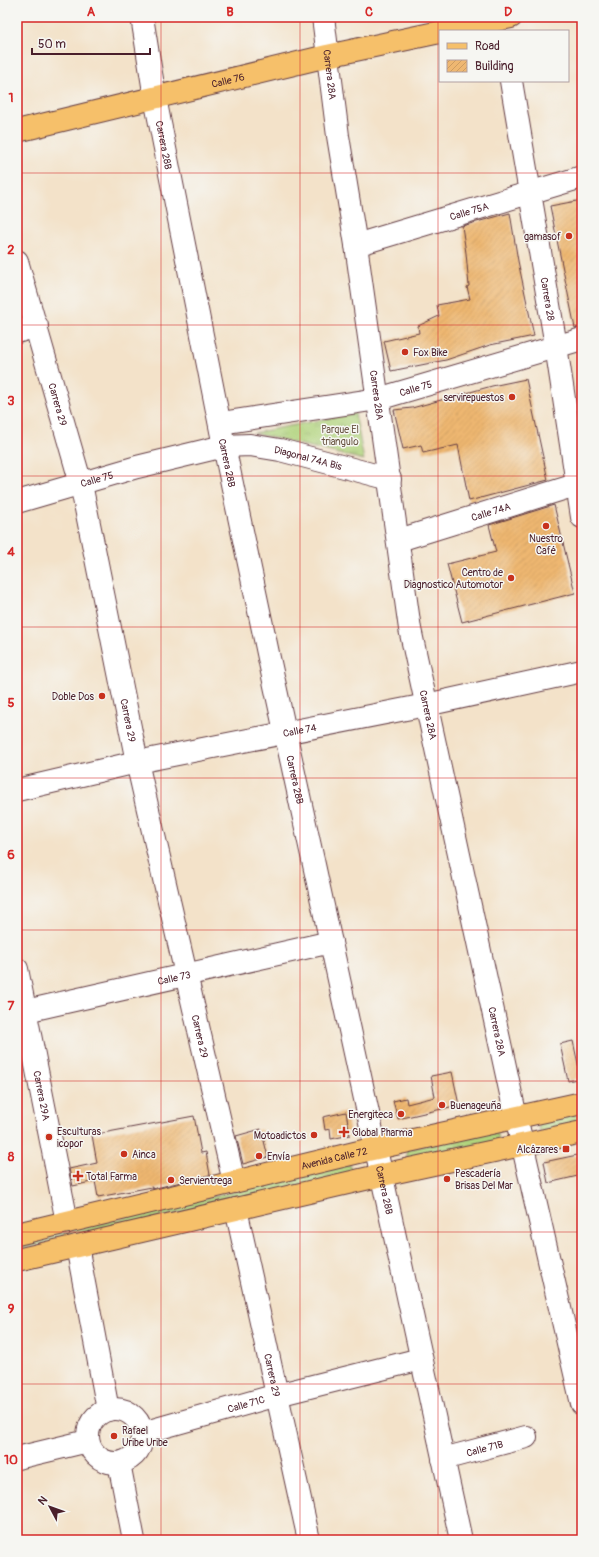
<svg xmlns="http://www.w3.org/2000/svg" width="599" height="1557" font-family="Pangolin,sans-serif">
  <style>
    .grass { fill: url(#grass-tufts); stroke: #7d7954 }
    .building { fill: url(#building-hatch) }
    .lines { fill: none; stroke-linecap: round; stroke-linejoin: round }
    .minor-casing { stroke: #633c43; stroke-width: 24 }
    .major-casing { stroke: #633c43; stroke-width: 24 }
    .minor { stroke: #fff; stroke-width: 22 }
    .major { stroke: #f6c06b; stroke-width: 22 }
    .grid { fill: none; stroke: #d62828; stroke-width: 1; stroke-opacity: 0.55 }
    .poi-dot { fill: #c8321e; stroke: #f6f6f2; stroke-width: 1.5 }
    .labels { text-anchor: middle; stroke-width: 3; stroke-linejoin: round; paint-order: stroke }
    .street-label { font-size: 10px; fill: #4a1f2b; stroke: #f6f6f2 }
    .poi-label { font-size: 10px; fill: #4a1f2b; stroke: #f6f6f2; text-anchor: start }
    .park-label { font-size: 10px; fill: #695543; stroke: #f6f6f2 }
    .neatline { fill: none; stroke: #d62828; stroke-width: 1.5 }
    .grid-label { font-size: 13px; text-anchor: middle; font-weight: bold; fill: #d62828 }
  </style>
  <defs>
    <pattern id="grass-tufts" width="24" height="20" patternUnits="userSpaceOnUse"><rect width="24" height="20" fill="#b0d37c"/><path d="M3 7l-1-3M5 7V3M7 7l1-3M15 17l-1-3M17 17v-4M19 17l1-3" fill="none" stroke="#99b56b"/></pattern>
    <pattern id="building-hatch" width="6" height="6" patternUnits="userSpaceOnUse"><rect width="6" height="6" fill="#eeb771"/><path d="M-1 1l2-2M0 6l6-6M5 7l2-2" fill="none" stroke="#ce9d62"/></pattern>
  </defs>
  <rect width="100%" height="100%" fill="#f6f6f2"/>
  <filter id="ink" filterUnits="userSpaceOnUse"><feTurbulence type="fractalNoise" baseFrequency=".025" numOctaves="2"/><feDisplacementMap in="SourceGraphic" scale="8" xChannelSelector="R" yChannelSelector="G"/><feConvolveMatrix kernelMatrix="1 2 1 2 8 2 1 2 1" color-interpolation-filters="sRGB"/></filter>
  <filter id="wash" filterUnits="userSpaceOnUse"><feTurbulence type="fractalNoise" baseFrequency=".012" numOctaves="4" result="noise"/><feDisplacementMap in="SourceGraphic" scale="16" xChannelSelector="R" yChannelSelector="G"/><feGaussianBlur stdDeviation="0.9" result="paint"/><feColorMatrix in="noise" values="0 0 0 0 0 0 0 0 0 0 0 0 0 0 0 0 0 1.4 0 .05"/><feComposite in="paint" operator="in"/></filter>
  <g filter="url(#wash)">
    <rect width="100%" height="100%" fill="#f3e2c9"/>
    <g class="grass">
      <polygon points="355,413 364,460 254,433"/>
      <polygon points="582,1111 582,1123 540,1132 538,1121"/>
      <polygon points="497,1129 499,1141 408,1161 406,1150"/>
      <polygon points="350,1164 352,1174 17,1250 17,1243"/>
    </g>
    <g id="blocks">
      <g class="building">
        <polygon points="582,200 582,327 575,328 550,206"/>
        <polygon points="510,213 518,261 534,336 490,345 446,360 391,371 384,341 419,333 418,326 439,316 437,305 470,299 467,287 469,286 466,253 462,226"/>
        <polygon points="526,379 548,480 469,501 458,445 423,453 421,445 403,449 394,410 412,408 492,386"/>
        <polygon points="554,505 575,593 462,622 447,564 496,552 489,525"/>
        <polygon points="573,1041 581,1078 568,1081 560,1044"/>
        <polygon points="452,1072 459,1105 398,1119 393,1101 406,1098 407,1104 435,1097 431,1076"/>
        <polygon points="346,1112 350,1135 331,1139 330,1129 325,1130 323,1117"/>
        <polygon points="194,1116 201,1153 206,1152 210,1175 152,1189 152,1187 98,1197 95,1181 73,1186 69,1169 97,1163 92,1135"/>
        <polygon points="261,1129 268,1157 243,1164 236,1136"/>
        <polygon points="582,1154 582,1175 548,1183 544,1162"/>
      </g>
    </g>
  </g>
  <g filter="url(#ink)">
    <use href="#blocks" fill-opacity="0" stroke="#633c43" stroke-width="1"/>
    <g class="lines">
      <defs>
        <g id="minor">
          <path id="s1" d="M142,17L155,98L224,446L269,658L461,1540"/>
          <path id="s2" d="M323,17L338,136L356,245L410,629L514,1108L582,1404"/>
          <path id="s3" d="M511,81L556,346L582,517"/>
          <path id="s4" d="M356,245L582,177"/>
          <path id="s5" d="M17,261L81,484L137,762L234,1182"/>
          <polyline points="17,332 37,326"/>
          <path id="s6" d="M221,423L378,399L582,339"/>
          <path id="s7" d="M17,502L137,467L224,446L250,445L280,450L390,479"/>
          <path id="s8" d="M399,540L582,483"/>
          <path id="s9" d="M17,790L137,762L426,705L582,671"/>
          <path id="s10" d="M17,969L67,1222"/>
          <path id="s11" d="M17,1013L331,942"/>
          <path id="s12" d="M236,1209L309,1540"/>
          <polyline points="77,1246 108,1410"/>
          <circle cx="115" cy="1436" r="27"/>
          <path id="s13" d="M142,1433L277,1395L421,1359"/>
          <polyline points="17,1458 88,1441"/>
          <path id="s14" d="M443,1459L526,1437"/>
          <polyline points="119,1463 134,1540"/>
        </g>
        <g id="major">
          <polyline points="444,31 511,17"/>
          <path id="s15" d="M17,131L327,56L440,32"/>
          <path id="s16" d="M17,1234L363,1151L582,1103"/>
          <polyline points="17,1260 382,1175 582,1132"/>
        </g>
      </defs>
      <use href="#minor" class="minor-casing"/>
      <use href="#major" class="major-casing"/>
      <use href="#minor" class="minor"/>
      <use href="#major" class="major"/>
    </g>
  </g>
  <path class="grid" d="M161,17V1540M300,17V1540M438,17V1540M17,173H582M17,325H582M17,476H582M17,627H582M17,778H582M17,930H582M17,1081H582M17,1232H582M17,1384H582"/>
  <g class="poi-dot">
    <circle cx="569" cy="236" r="4"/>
    <circle cx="405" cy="352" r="4"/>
    <circle cx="512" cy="397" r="4"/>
    <circle cx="546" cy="526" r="4"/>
    <circle cx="511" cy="578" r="4"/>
    <circle cx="102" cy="696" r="4"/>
    <circle cx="442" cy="1105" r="4"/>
    <circle cx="401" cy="1114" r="4"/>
    <path d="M342 1126h4v4h4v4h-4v4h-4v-4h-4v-4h4z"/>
    <circle cx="314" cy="1135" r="4"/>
    <circle cx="49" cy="1137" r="4"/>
    <rect x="562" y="1145" width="8" height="8" rx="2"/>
    <circle cx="124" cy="1154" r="4"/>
    <circle cx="259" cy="1156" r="4"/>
    <path d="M76 1170h4v4h4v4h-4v4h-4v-4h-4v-4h4z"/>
    <circle cx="447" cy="1179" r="4"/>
    <circle cx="171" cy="1180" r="4"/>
    <circle cx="114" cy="1436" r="4"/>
  </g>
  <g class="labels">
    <g class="street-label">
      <text dy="4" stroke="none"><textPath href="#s2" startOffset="58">Carrera 28A</textPath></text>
      <text dy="4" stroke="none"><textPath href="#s15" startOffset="217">Calle 76</textPath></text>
      <text dy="4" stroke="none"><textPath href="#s1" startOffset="130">Carrera 28B</textPath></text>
      <text dy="4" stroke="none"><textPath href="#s4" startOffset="118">Calle 75A</textPath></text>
      <text dy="4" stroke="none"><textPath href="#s3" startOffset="221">Carrera 28</textPath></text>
      <text dy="4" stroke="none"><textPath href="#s6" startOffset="198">Calle 75</textPath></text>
      <text dy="4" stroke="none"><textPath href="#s2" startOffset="382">Carrera 28A</textPath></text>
      <text dy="4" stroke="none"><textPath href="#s5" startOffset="149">Carrera 29</textPath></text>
      <text dy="4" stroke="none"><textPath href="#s7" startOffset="300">Diagonal 74A Bis</textPath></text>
      <text dy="4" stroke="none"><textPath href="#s1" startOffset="454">Carrera 28B</textPath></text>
      <text dy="4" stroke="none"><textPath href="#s7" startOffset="83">Calle 75</textPath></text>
      <text dy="4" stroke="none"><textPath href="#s8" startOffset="96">Calle 74A</textPath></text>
      <text dy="4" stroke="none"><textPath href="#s2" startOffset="706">Carrera 28A</textPath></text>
      <text dy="4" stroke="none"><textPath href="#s5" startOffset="473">Carrera 29</textPath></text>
      <text dy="4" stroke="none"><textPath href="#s9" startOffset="289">Calle 74</textPath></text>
      <text dy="4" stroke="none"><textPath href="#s1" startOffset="778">Carrera 28B</textPath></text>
      <text dy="4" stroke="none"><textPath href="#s11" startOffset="161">Calle 73</textPath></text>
      <text dy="4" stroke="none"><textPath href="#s2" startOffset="1030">Carrera 28A</textPath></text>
      <text dy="4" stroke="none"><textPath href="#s5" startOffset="797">Carrera 29</textPath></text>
      <text dy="4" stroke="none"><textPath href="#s10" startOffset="129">Carrera 29A</textPath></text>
      <text dy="4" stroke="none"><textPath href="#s16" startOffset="326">Avenida Calle 72</textPath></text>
      <text dy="4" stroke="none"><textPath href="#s1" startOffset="1198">Carrera 28B</textPath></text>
      <text dy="4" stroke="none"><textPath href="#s12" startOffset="170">Carrera 29</textPath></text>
      <text dy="4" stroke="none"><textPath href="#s13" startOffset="108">Calle 71C</textPath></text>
      <text dy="4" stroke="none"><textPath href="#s14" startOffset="43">Calle 71B</textPath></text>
    </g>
    <g class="poi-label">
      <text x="561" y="240" text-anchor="end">gamasof</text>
      <text x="413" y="356">Fox Bike</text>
      <text x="504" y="401" text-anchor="end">servirepuestos</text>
      <text x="546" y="542" text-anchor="middle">Nuestro<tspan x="546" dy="12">Café</tspan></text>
      <text x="503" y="576" text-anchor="end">Centro de<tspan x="503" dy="12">Diagnostico Automotor</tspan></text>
      <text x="94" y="700" text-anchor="end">Doble Dos</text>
      <text x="450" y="1109">Buenageuña</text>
      <text x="393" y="1118" text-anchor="end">Energiteca</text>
      <text x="57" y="1135">Esculturas<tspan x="57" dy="12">icopor</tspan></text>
      <text x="352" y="1136">Global Pharma</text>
      <text x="306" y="1139" text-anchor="end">Motoadictos</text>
      <text x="558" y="1153" text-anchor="end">Alcázares</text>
      <text x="132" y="1158">Ainca</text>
      <text x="267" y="1160">Envía</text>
      <text x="455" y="1177">Pescadería<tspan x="455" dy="12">Brisas Del Mar</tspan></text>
      <text x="86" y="1180">Total Farma</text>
      <text x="179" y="1184">Servientrega</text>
      <text x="122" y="1434">Rafael<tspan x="122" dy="12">Uribe Uribe</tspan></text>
    </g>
    <g class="park-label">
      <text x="340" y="433">Parque El<tspan x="340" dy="12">triangulo</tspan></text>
    </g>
  </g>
  <rect width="599" height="1557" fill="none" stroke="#f6f6f2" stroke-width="44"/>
  <rect x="439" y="30" width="130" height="52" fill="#f6f6f2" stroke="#b1a0a2"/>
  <rect x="447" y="43" width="20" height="6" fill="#f6c06b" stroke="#b1a0a2"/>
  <text x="475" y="50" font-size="12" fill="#4a1f2b">Road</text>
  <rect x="447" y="60" width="20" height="12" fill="url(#building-hatch)" stroke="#b1a0a2"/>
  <text x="475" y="70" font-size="12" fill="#4a1f2b">Building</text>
  <g transform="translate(50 1507) rotate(311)" stroke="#f6f6f2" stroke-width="3" paint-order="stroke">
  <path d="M0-3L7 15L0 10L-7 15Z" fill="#4a1f2b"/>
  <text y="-6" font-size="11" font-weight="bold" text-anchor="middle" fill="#4a1f2b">N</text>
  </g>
  <path d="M32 48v6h118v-6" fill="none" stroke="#4a1f2b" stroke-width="2"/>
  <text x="38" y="48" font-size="12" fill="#4a1f2b" stroke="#f6f6f2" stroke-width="3" paint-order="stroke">50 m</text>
  <rect x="22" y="22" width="555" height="1513" class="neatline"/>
  <g class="grid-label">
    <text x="91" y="16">A</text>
    <text x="230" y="16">B</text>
    <text x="369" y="16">C</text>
    <text x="508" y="16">D</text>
    <text x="11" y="102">1</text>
    <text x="11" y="254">2</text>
    <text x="11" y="405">3</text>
    <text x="11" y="556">4</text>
    <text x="11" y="707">5</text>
    <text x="11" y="859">6</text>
    <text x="11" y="1010">7</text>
    <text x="11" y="1161">8</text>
    <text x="11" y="1313">9</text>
    <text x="11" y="1464">10</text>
  </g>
</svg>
